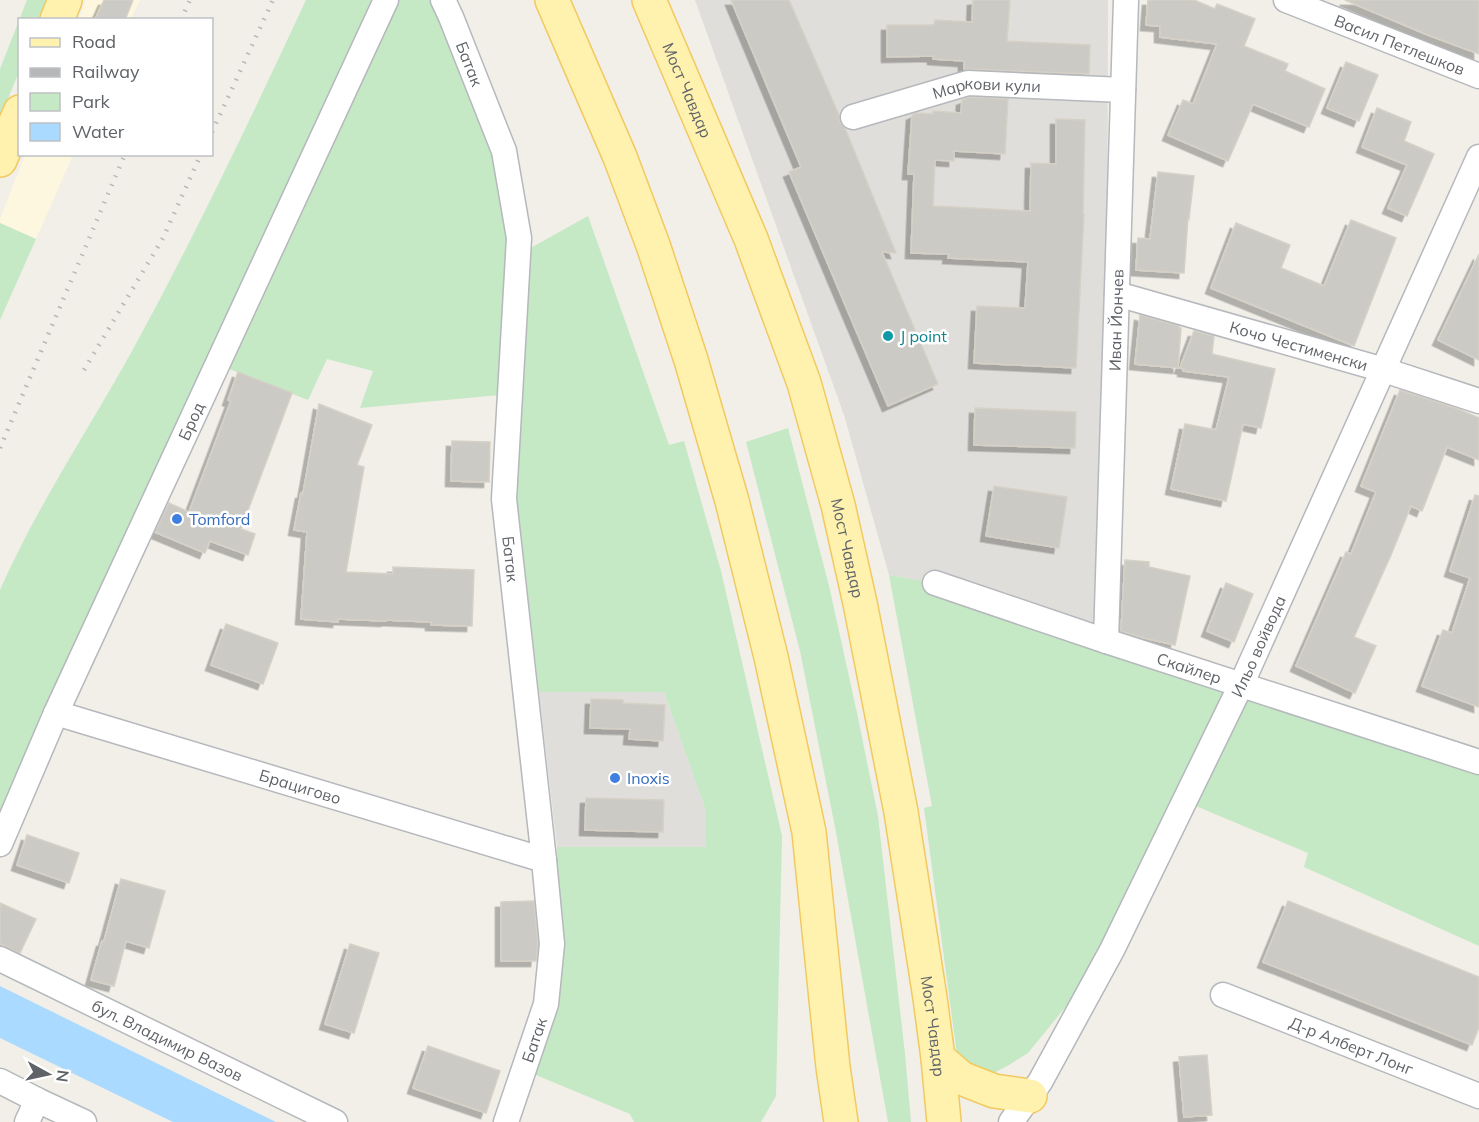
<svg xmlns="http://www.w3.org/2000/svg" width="1479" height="1122" font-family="Mulish,sans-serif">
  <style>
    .commercial { fill: #fef7e0 }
    .industrial { fill: #e0deda }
    .green { fill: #c5e8c5 }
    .water { fill: #aadaff }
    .building { fill: #cccac5; stroke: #d6d1c6; stroke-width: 1.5; filter: url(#shadow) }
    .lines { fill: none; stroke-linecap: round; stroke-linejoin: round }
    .minor-casing { stroke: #b5b8bc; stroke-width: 27 }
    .primary-casing { stroke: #f2c960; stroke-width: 36 }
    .minor { stroke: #fff; stroke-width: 24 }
    .primary { stroke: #fff2af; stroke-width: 33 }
    .rail { stroke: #b6b7b8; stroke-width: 4.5; stroke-dasharray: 1.5 8; stroke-linecap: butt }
    .culture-dot { fill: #0f9aa8; stroke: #fff; stroke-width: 2 }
    .shop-dot { fill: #3f7fe0; stroke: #fff; stroke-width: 2 }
    .labels { text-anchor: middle; stroke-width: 5; stroke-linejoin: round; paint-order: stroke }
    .street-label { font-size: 16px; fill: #5f6368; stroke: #fff }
    .culture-label { font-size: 16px; fill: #0d838f; stroke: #fff; text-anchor: start }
    .shop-label { font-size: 16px; fill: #366cbe; stroke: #fff; text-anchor: start }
  </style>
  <defs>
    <filter id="shadow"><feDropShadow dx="-5.5" dy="5.5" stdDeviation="0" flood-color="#0004"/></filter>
  </defs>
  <rect width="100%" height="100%" fill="#f1efe8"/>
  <g class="commercial">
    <polygon points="86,0 140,0 131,19 78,20"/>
    <polygon points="25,155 73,155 36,239 0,223 0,219"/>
  </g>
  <g class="industrial">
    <polygon points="695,0 1108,0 1106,641 935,583 889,575 844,415"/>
    <polygon points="539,692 664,692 706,811 706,848 557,847"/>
  </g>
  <g class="green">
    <polygon points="27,0 50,0 42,19 20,20 19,72 0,118 0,69"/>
    <path d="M306,0H375L46,708L0,813V590C37,506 88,431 132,351C195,236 251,118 306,0Z"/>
    <polygon points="386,0 443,0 451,17 519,238 510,394 360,408 373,371 327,359 308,400 217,364"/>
    <polygon points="588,216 669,445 684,441 721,571 782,836 776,1096 761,1122 634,1122 630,1114 531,1073 560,947 557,847 706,847 706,811 664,692 539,692 517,499 527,250"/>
    <polygon points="0,223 36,239 0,320"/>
    <polygon points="788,428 829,586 857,713 878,816 905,1054 911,1122 888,1122 835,827 800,651 746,442"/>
    <polygon points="889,575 935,583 1479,762 1479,946 1304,867 1308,853 1184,801 1112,950 1028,1053 1009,1065 988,1076 965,1068 957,1055 924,808 932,806"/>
  </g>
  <polygon class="water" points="0,986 276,1122 173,1122 0,1038"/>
  <g class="building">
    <polygon points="104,0 133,0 125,20 95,20"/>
    <polygon points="731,0 789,0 839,115 840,122 845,128 858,160 896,253 882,252 938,384 888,406 789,172 801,167"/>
    <polygon points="973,0 1010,0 1007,41 1090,45 1089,74 964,69 964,61 933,59 933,56 887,57 887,25 934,25 935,20 972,22"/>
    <polygon points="1148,0 1194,0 1215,9 1217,4 1255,19 1244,46 1288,64 1285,71 1325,89 1309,127 1253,104 1228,161 1168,135 1183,100 1193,104 1217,44 1160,37 1160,26 1146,25"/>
    <polygon points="1345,0 1479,0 1479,54 1428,35"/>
    <polygon points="1346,62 1378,75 1359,121 1327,108"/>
    <polygon points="970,97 1008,99 1005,154 954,151 954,161 935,160 933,206 1030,211 1031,163 1056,164 1056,119 1085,120 1083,214 1084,214 1076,368 974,363 977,306 1025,308 1028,262 948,258 949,254 911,253 914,174 908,174 912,115 916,113 933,114 933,111 961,113 962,100"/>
    <polygon points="1377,108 1411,122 1404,141 1434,154 1407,216 1388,208 1407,165 1362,147"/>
    <polygon points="1158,172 1194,176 1189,219 1188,218 1184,273 1136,270 1138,238 1150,239"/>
    <polygon points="1351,220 1396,238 1354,346 1211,288 1236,223 1290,245 1281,268 1324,286"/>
    <polygon points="1479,254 1479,360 1438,340"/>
    <polygon points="1140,315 1179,326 1179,328 1181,328 1178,368 1135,364"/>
    <polygon points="1194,331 1214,336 1212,354 1275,369 1261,428 1243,424 1226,501 1171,489 1185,424 1216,430 1229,377 1183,371 1184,369 1180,368"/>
    <polygon points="238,372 292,393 241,529 255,534 248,555 210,541 205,553 155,532 169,503 189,512 231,401 228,400"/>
    <polygon points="1400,390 1458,409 1479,418 1479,460 1447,447 1422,511 1411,506 1391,555 1354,637 1376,646 1355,693 1296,666 1346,552 1351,554 1376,492 1361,486"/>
    <polygon points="319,404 372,425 357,465 364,467 346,572 393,574 393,567 474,570 472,626 431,625 431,622 386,620 386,621 338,619 338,622 301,619 307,532 294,530 301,493 303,494"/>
    <polygon points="975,408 1076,412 1075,448 974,445"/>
    <polygon points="452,441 490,442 489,482 451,481"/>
    <polygon points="994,486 1067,497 1059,548 986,536"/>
    <polygon points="1475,495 1479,496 1479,707 1422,686 1443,630 1452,633 1470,578 1450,571"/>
    <polygon points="1125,560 1149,562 1149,567 1190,576 1175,645 1140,637 1121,631"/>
    <polygon points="1226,583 1253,594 1234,642 1207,631"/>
    <polygon points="226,624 278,643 263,684 211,665"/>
    <polygon points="591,699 623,700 623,703 665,705 663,741 629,739 630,729 590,728"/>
    <polygon points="586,798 664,800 663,832 585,830"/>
    <polygon points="27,835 79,853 69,883 17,865"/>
    <polygon points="121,879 165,891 149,948 126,941 114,986 91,980 102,941 104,941"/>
    <polygon points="534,901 538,944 536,961 501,961 501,902"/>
    <polygon points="1288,901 1479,977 1479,1027 1472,1045 1263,962"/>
    <polygon points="0,903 36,919 20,953 0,944"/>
    <polygon points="350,944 379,953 354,1033 325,1024"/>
    <polygon points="428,1046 500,1071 486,1113 413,1088"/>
    <polygon points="1207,1055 1212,1115 1184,1117 1179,1057"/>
  </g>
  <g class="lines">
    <defs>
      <g id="minor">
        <path id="s1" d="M443,0L451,17L504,151L519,238L504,499L544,860L552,944L546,1004L506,1122"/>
        <path id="s2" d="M1286,0L1479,76"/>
        <path id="s3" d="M853,117L968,83L1123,90"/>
        <path id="s4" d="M1117,294L1384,370L1479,401"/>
        <path id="s5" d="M935,583L1106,641L1479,762"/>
        <path id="s6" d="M1106,641L1126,0"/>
        <path id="s7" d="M56,713L544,860"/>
        <path id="s8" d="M0,844L56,713L386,0"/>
        <path id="s9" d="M0,959L335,1122"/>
        <path id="s10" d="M1223,995L1479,1096"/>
        <polyline points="0,1081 37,1100 84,1122"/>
        <polyline points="27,1122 37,1100"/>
        <path id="s11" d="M1011,1122L1040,1082L1112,950L1241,685L1479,157"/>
      </g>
      <g id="primary">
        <polyline points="552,0 620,157 653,245 691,360 732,501 771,657 809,832 826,999 833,1067 841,1122"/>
        <path id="s12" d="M649,0L751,239L804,383L838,505L860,603L901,812L930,998L938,1058L944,1122"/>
        <polyline points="57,20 65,0"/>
        <polyline points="0,160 20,112"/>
        <polyline points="938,1058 961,1078 994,1091 1030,1096"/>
      </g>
    </defs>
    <use href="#minor" class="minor-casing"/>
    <use href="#primary" class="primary-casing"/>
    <use href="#minor" class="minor"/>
    <use href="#primary" class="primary"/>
    <g class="rail">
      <polyline points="181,20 190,0"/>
      <polyline points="212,132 273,0"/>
      <polyline points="84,370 163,238 201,154"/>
      <polyline points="0,448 125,154"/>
    </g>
  </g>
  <circle class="culture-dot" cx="888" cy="336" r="6"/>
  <g class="shop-dot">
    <circle cx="177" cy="519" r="6"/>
    <circle cx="615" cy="778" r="6"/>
  </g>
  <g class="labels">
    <g class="street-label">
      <text dy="6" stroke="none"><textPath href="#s2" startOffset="122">Васил Петлешков</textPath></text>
      <text dy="6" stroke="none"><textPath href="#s1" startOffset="69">Батак</textPath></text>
      <text dy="6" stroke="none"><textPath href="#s12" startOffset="98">Мост Чавдар</textPath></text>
      <text dy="6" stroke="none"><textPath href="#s3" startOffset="138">Маркови кули</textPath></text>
      <text dy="6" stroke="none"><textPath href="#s6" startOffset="321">Иван Йончев</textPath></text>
      <text dy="6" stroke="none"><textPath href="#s4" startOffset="189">Кочо Честименски</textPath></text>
      <text dy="6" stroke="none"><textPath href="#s8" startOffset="464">Брод</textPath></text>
      <text dy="6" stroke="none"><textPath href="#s12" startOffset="584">Мост Чавдар</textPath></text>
      <text dy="6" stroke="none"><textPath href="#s1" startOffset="573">Батак</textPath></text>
      <text dy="6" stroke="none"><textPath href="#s11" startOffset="537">Ильо войвода</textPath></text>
      <text dy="6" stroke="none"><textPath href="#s5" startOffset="268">Скайлер</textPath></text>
      <text dy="6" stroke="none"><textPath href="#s7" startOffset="255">Брацигово</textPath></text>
      <text dy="6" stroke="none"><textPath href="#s12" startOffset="1070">Мост Чавдар</textPath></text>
      <text transform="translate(534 1040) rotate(-71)" y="6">Батак</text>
      <text dy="6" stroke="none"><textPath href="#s9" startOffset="186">бул. Владимир Вазов</textPath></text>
      <text dy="6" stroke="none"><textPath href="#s10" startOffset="138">Д-р Алберт Лонг</textPath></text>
    </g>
    <g class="culture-label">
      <text x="900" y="342">J point</text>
    </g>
    <g class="shop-label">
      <text x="189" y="525">Tomford</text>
      <text x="627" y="784">Inoxis</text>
    </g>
  </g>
  <rect x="18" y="18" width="195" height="138" fill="#ffffff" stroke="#bfc1c3" stroke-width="1.5"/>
  <rect x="30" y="38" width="30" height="9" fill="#fff2af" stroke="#bfc1c3" stroke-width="1.5"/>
  <text x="72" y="48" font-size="18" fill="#5f6368">Road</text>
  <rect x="30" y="68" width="30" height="9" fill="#b6b7b8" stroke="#bfc1c3" stroke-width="1.5"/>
  <text x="72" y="78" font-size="18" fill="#5f6368">Railway</text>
  <rect x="30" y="93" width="30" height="18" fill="#c5e8c5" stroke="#bfc1c3" stroke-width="1.5"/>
  <text x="72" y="108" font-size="18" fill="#5f6368">Park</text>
  <rect x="30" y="123" width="30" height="18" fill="#aadaff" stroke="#bfc1c3" stroke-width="1.5"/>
  <text x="72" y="138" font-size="18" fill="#5f6368">Water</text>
  <g transform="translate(48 1074) rotate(98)" stroke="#ffffff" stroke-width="4.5" paint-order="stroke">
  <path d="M0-4.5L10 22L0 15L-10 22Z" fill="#5f6368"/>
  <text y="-9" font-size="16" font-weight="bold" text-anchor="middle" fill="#5f6368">N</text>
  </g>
</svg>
